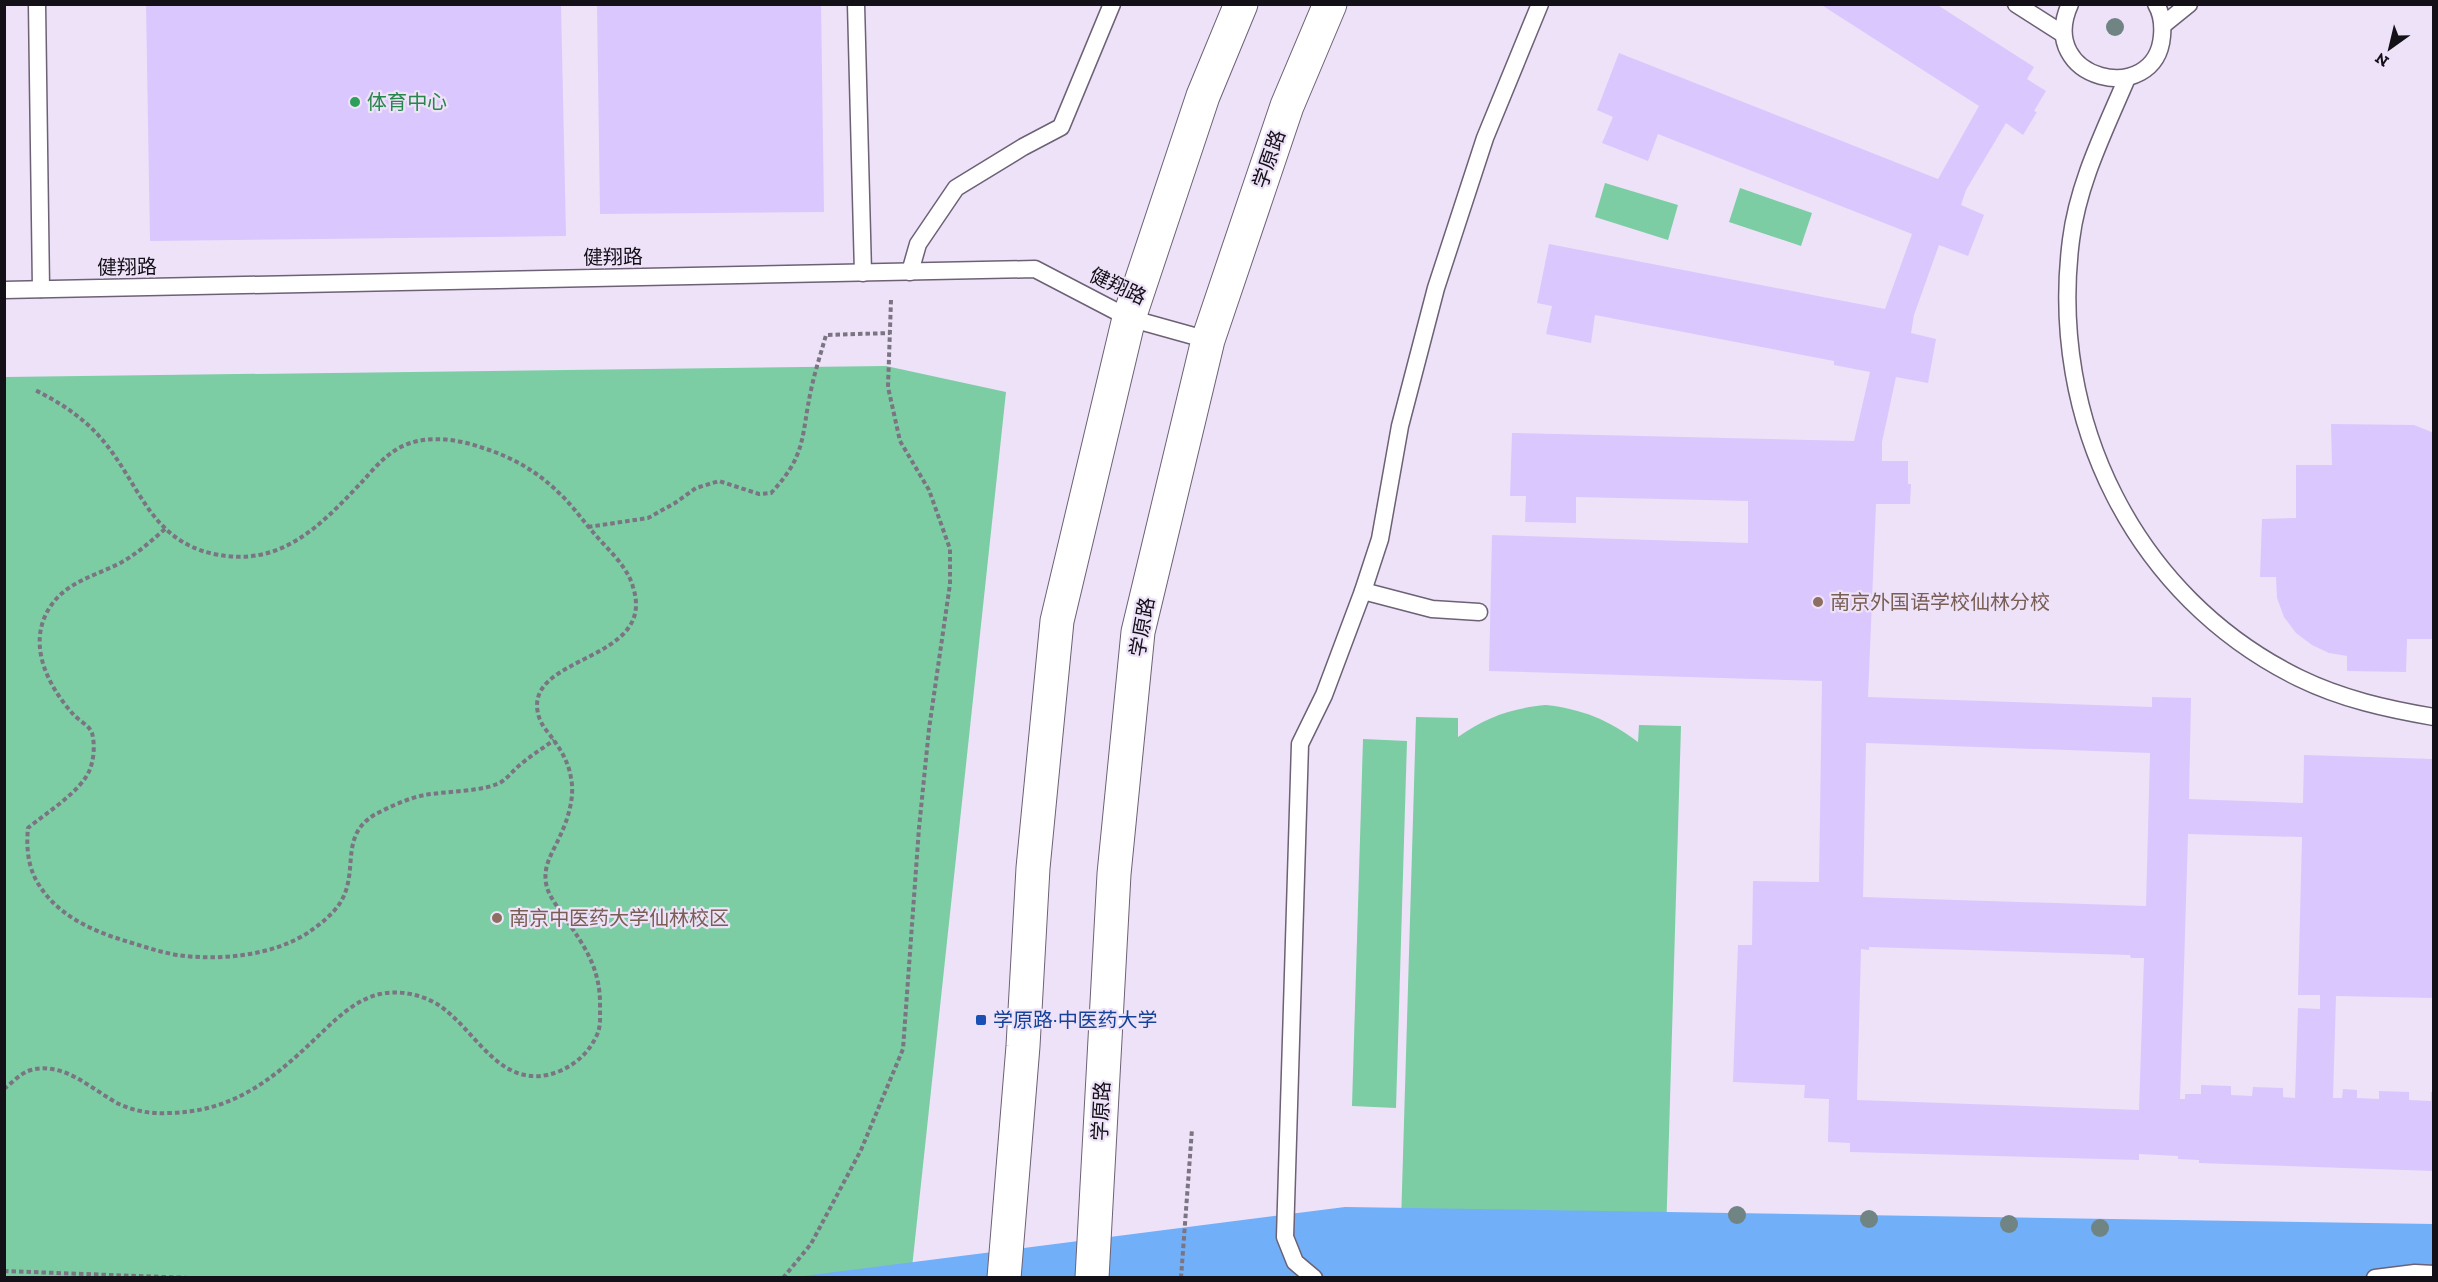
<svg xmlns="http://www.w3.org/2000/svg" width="2438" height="1282" font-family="'Zilla Slab','Noto Sans SC',serif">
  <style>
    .green { fill: #7ccda3 }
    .water { fill: #71aff9 }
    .building { fill: #dac7fd; fill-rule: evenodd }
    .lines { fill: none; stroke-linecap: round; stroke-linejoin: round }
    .service-casing { stroke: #6c6175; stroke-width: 19 }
    .tertiary-casing { stroke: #6c6175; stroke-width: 35 }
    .path { stroke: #7b7482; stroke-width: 4; stroke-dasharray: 4.5 3; stroke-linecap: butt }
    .service { stroke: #fff; stroke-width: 16 }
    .tertiary { stroke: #fff; stroke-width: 33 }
    .tree { fill: #708484 }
    .leisure-dot { fill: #2e9e5b; stroke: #eee2f9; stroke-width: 2 }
    .education-dot { fill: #8d6e63; stroke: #eee2f9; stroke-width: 2 }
    .transit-dot { fill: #1a4fb4; stroke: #eee2f9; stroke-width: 2 }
    .labels { text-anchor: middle; stroke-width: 4.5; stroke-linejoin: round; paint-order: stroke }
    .leisure-label { font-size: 20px; fill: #27864d; stroke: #eee2f9; text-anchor: start }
    .street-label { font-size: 20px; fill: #141017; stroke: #eee2f9 }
    .education-label { font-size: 20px; fill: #785e54; stroke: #eee2f9; text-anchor: start }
    .transit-label { font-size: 20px; fill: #164399; stroke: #eee2f9; text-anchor: start }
  </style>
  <rect width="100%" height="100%" fill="#eee2f9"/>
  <g class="green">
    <polygon points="1605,183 1678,205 1668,240 1595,217"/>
    <polygon points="1740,188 1812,213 1801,246 1729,222"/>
    <polygon points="886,366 1006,392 911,1277 5,1277 4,377"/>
    <path d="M1546,705C1582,709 1609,720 1638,742L1639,725L1681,726L1666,1236L1401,1223L1416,717L1458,718V737C1486,717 1512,708 1546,705Z"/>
    <polygon points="1363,739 1407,741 1396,1108 1352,1106"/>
  </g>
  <polygon class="water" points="1345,1207 2434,1224 2433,1278 788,1278"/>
  <g class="building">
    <polygon points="146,4 561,4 566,236 150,241"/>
    <polygon points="597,4 821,4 824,212 600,214"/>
    <path d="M1820,4H1936L2034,67L2027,79L2046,91L2034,111L2037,112L2023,135L2006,123L1966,190L1961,205L1984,215L1968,256L1939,245L1914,315L1911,333L1936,339L1928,383L1896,377L1882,442V461H1908V484H1911L1910,504H1876L1868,697L2152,707V697L2191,698L2189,799L2303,803L2304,755L2434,759V998L2336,996L2333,1098H2342L2343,1089L2357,1090V1098L2379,1099V1091L2409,1092V1100L2431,1101V1092H2434V1171L2199,1163V1160L2178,1159V1156L2139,1154V1160L1850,1152V1143L1828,1142L1829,1099L1804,1098L1805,1085L1733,1082L1738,945H1752L1753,881L1819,882L1822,681L1489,671L1492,535L1748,543V501L1576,497V523L1525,522L1526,496H1510L1512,433L1854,441L1870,372L1834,365V361L1595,315L1591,343L1546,334L1552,306L1537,303L1549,244L1885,309L1912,234L1658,134L1648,161L1602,143L1613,117L1597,110L1619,53L1938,179L1979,106ZM1866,743L2150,753L2146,906L1863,897ZM2188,834L2302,837L2298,995H2320V1009L2298,1008L2295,1098L2283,1097V1088L2253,1087L2252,1096L2231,1095V1086L2201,1085V1094H2185V1099H2180ZM1869,947L2130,955L2131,958H2144L2139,1110L1857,1100L1861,949L1869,950Z"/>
    <polygon points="2331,424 2414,425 2434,433 2434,639 2407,639 2406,672 2347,671 2347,656 2329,653 2312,645 2296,633 2284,617 2277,598 2276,577 2260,577 2262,519 2296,518 2296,465 2332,465"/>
  </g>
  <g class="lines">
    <defs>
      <g id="service">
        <polyline points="37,4 41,289"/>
        <polyline points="856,4 863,273"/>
        <polyline points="2016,4 2063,34"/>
        <path d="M2070,4C2035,81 2156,108 2162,36C2163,25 2162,14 2156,4"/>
        <polyline points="2163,25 2189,4"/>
        <path d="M2127,78C2105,130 2078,183 2071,240C2048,419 2134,597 2299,678C2342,699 2387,709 2434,717"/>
        <polyline points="910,272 918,244 956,188 1023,147 1061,127 1112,4"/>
        <polyline points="4,290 1035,269 1129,318 1208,340"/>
        <polyline points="1363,591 1432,609 1479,612"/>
        <polyline points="1314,1278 1295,1262 1285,1237 1300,744 1324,695 1363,591 1380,539 1400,426 1436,288 1485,138 1540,4"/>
        <polyline points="2375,1278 2415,1273 2434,1274"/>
      </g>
      <g id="tertiary">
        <polyline points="1004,1278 1023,1046 1033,868 1057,621 1129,318 1203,96 1241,4"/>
        <polyline points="1092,1278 1114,874 1138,632 1208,340 1287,106 1330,4"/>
      </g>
    </defs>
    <use href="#service" class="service-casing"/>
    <use href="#tertiary" class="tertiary-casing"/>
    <g class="path">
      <path d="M588,527L648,518L675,503L696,488L719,481L759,494L771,493C807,455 801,436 811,390C815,371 821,353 826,335L890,333"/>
      <path d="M165,529C151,541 138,553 122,562C96,576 67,581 50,607C26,644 48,686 73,714C78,720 90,726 92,733C95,744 94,759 90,769C82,791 46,813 28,828C26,848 28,868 39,885C59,917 95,932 129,942C145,947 160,952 177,955C219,961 273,956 309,932C323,922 339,910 345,893C356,865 342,835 374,815C389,807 408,798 425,795C446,791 478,792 497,784C506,781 513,770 521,764C532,755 543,748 554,740"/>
      <path d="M4,1089C12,1083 20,1074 28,1071C62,1059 92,1090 119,1104C135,1111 150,1114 168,1113C232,1112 271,1081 315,1039C334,1021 354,1000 380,994C399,990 420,994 437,1004C477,1029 500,1095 560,1071C576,1064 588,1053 596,1037C601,1027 600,1019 600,1008C601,970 586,948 565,918C558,907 548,896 546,883C543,865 553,852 560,836C568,819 575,797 571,778C569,765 563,753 555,742C550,734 542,727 539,717C519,654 658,664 633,587C627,565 606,548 592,531C581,518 572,505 559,493C538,472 512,457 483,448C458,439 429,435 405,445C386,453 373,470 360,484C319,527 280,568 214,554C148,540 139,480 99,436C81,416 59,402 35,390"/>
      <polyline points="4,1271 191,1278"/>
      <polyline points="783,1278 811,1244 861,1150 903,1049 919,828 929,729 950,584 950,549 929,490 900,441 888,387 891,300"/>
      <polyline points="1181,1278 1192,1129"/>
    </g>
    <use href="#service" class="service"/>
    <use href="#tertiary" class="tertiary"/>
  </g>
  <g class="tree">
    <circle cx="2115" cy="27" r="9"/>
    <circle cx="1737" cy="1215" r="9"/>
    <circle cx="1869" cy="1219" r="9"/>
    <circle cx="2009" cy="1224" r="9"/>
    <circle cx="2100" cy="1228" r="9"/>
  </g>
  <circle class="leisure-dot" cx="355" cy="102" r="6"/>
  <g class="education-dot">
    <circle cx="1818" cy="602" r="6"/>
    <circle cx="497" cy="918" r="6"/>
  </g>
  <rect class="transit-dot" x="975" y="1014" width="12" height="12" rx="3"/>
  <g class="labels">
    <g class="leisure-label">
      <text x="367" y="109">体育中心</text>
    </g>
    <g class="street-label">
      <text transform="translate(1269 159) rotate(-71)" y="7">学原路</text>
      <text transform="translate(613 257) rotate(-1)" y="7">健翔路</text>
      <text transform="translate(127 267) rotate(-1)" y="7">健翔路</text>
      <text transform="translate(1118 286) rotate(25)" y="7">健翔路</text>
      <text transform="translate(1142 627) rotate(-80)" y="7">学原路</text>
      <text transform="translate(1101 1111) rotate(-87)" y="7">学原路</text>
    </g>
    <g class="education-label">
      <text x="1830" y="609">南京外国语学校仙林分校</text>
      <text x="509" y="925">南京中医药大学仙林校区</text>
    </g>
    <g class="transit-label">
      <text x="993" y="1027">学原路·中医药大学</text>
    </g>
  </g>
  <rect width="2438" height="1282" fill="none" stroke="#141017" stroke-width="12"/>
  <g transform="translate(2390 48) rotate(214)" stroke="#eee2f9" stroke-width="4.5" paint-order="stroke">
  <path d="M0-4.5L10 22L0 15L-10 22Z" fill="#141017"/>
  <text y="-9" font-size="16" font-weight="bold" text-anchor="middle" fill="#141017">N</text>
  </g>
</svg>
